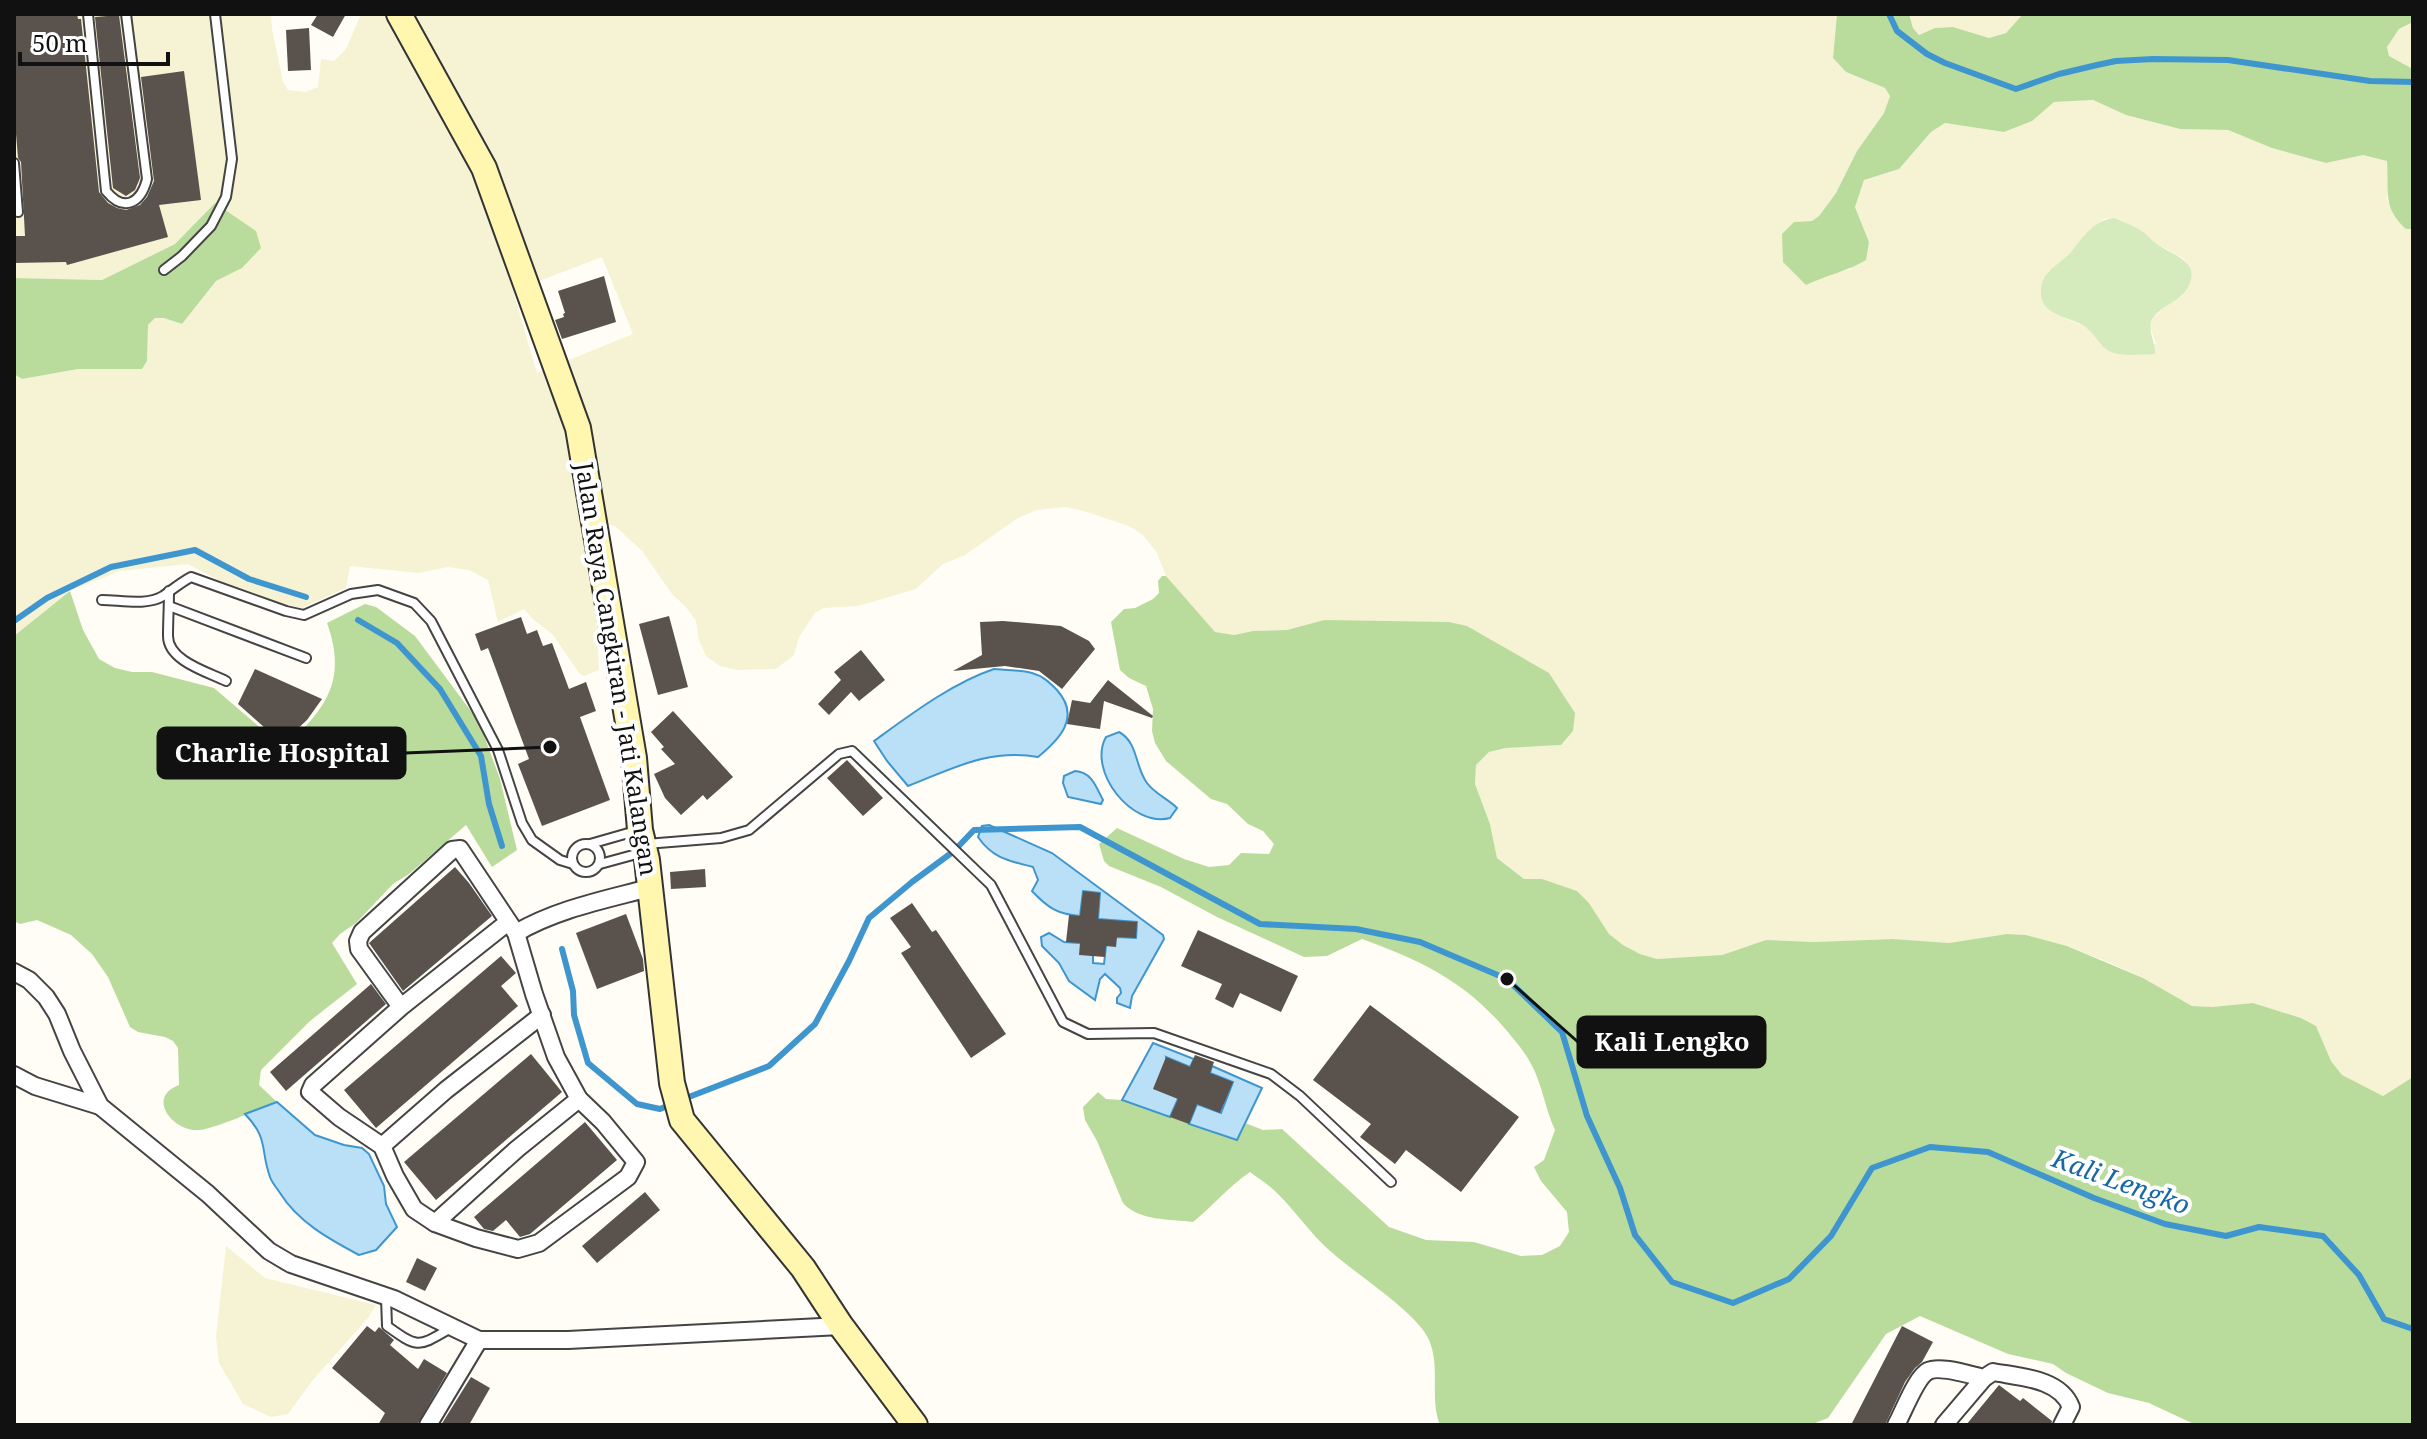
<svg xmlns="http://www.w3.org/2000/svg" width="2427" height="1439" font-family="'Noto Serif',serif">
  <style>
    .farmland { fill: #f6f3d4; fill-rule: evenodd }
    .green { fill: #d5ebbd }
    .forest { fill: #b9dc9c }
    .water { fill: #b9e0f7; stroke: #3f96cf; stroke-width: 2 }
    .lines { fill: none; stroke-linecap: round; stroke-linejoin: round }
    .stream { stroke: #3f96cf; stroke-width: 6 }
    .building { fill: #5a524d }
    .lane-casing { stroke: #444; stroke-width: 12 }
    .street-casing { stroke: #444; stroke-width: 20 }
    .secondary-casing { stroke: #333; stroke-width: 28 }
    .lane { stroke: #fff; stroke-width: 8 }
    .street { stroke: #fff; stroke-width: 16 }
    .secondary { stroke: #fff6b0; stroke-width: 24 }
    .labels { text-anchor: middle; stroke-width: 8; stroke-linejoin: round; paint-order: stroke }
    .street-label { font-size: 24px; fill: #111; stroke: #fff }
    .water-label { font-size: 26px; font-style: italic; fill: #1768a6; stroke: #fff }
    .leader { fill: none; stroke: #111; stroke-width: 3 }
    .callout-dot { fill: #111; stroke: #fff; stroke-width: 3 }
    .callout { fill: #111; stroke: #111; stroke-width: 3 }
    .callout-label { font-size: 26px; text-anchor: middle; font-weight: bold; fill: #fff }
  </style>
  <rect width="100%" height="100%" fill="#fffdf5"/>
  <g class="farmland">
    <path d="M14,14H271L272,29L283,82L288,90L305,92L318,87L321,59L334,61L346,49L361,14H1837L1833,58L1846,72L1885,88L1890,96L1884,113L1857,151L1836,193L1819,216L1812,221L1794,222L1806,285L1833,273L1851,269L1869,242L1855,207L1864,180L1899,169L1931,132L1945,123L2004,132L2031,121L2053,102L2093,100L2126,115L2180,129L2228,130L2272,148L2326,163L2363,154L2388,161L2387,200L2406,229H2413V1077L2383,1096L2342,1076L2331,1061L2316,1026L2301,1018L2253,1003L2212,1007L2192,1006L2143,978L2108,962L2067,946L2026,935L2007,934L1949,943L1893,939L1814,942L1766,940L1722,955L1704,958L1657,959L1640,954L1623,945L1609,934L1589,903L1542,879H1524L1497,858L1490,824L1475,784L1476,765L1489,752L1507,748L1561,745L1324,620L1287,630L1253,631L1234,635L1214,632L1166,576L1157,553L1143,535L1129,526L1084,511L1065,507L1037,510L1018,518L965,555L943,564L916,589L858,606L824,608L815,613L799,637L794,655L776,669L737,670L720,666L706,656L699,640L696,621L686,607L672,594L642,551L615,526L583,520L596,615L599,670L584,676L579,673L553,635L533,619L524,609L498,622L488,580L469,570L448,567L418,573L350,566L346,588L302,608L264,599L222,582L188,564L120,571L70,591L14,636V374L22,379L78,369H142L147,361L148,325L155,318H164L182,324L216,281L242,268L215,203L175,244L102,280L14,278ZM2114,218L2139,229L2158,245L2183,258L2189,265L2191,280L2187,289L2182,296L2166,306L2153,318L2150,326L2156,344L2101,346L2088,328L2053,313L2043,299L2042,280L2048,272L2065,260L2097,224L2104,219ZM602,257L633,334L537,373L513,291Z"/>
    <polygon points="1909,14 2023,14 2006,33 1988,38 1953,27 1935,28 1919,35 1913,28"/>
    <polygon points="2413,22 2413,69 2389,56 2387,47 2399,29"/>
    <polygon points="226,1246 265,1278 376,1305 368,1318 312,1381 288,1414 271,1417 243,1404 219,1363 216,1337"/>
  </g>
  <path class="green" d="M2114,218C2121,221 2130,224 2137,228C2145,232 2150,239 2157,244C2173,256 2203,261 2187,289C2179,302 2162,305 2153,318C2146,328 2156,343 2155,354C2141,354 2124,357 2111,352C2100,347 2097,338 2089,330C2073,314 2034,320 2042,283C2045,270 2063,262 2071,252C2083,237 2094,220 2114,218Z"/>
  <g class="forest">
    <path d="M1837,14H1909L1913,28L1919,35L1935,28L1953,27L1989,38L2006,33L2023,14H2413V22L2399,29L2387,47L2389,56L2413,69V229H2406C2382,207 2389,191 2387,161L2363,155L2326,163L2272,148L2228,130L2180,129L2126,115L2093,100L2054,102L2032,121L2004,132L1945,123L1931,132L1899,169L1864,180L1855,207L1869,242L1866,260C1848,271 1827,275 1806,285L1783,262L1782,234L1794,222L1812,221L1819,216L1836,193L1857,151L1884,113L1890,96L1885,88L1846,72L1833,58Z"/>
    <polygon points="215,203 256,231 261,248 242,268 216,281 182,324 164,318 155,318 148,325 147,361 142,369 78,369 22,379 14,374 14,278 102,280 175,244"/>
    <path d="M1162,576H1166L1215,632L1234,635L1253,631L1287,630L1324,620L1449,622L1467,626L1549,673L1575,713L1573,731L1561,745L1506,748L1489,752L1476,765L1475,784L1490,824L1497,858L1524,879H1542L1577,891L1589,903L1609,934L1623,945L1640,954L1657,959L1722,955L1766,940L1814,942L1893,939L1949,943L2007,934L2026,935L2067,946L2143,978L2192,1006L2212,1007L2253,1003L2301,1018L2316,1026L2331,1061L2342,1075L2383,1096L2413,1077V1425H2196L2149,1403L2108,1393L2066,1373L2053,1364L2008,1354L1920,1316L1886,1334L1828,1418L1810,1425H1440C1429,1398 1441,1368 1429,1340C1418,1313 1353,1272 1329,1250C1310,1233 1296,1212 1279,1195C1271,1186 1259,1179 1250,1172C1229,1186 1213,1206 1193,1222C1170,1219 1139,1221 1123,1203L1097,1141L1085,1120L1083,1107L1098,1092L1106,1099L1122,1100L1237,1140L1245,1123L1263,1130L1282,1129L1389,1227L1426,1240L1474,1242L1521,1256L1542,1255L1560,1246L1569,1232L1567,1212L1541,1181L1534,1167L1544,1160L1555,1130C1547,1113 1544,1095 1537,1077C1531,1060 1519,1045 1507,1031C1465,981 1422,961 1362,939L1327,956L1304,957L1217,917L1161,887L1109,866L1104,861L1099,844L1117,828L1184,859L1209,867L1229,865L1241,853L1269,854L1274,844L1263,831L1248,824L1227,804L1211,799L1166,761L1155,743L1152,731L1153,709L1146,686L1129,678L1120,670L1111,622L1124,609L1135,608L1153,599L1159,593L1158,581Z"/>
    <path d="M70,591L83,630L99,659L115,668L132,672H152L214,688L284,748C325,709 348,682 327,623L365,604L376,607L415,636L479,722L500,779L517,850L492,867L466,825L409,874L393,884L356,923L340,934L332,943L357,984L310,1021L261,1070L259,1085L277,1102C258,1109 217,1128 199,1130C174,1132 145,1098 179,1085L178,1048L173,1041L165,1037L138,1032L130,1027L108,977L92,954L71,935L37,920L20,924L14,921V636Z"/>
  </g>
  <g class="water">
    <path d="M994,669C1006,670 1020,670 1032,673C1043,676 1049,682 1057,690C1081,717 1060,739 1038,757C989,748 952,769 908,786L887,761L874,741C910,715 952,683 994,669Z"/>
    <path d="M1119,732C1138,742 1135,767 1147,783C1154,793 1168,799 1177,808L1170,818C1132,828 1087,771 1106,737Z"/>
    <path d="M1075,771C1092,772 1096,787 1103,800L1101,804L1068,797L1063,783L1064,776Z"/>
    <path d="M989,825L1052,853L1163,935L1164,939L1132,996L1130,1008L1117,1003V998L1121,993L1120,988L1105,974L1100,979L1095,1000L1069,981L1059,963L1042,946L1041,937L1049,933L1064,942L1080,943L1093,956V963L1104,964L1106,946L1117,937L1136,938L1137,922L1098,919L1100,893L1083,891L1080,916C1057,914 1048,908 1032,891L1038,880L1033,867C1010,861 993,859 978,837L982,826Z"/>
    <polygon points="1153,1043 1194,1059 1190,1067 1166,1057 1178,1099 1170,1117 1122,1100"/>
    <polygon points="1212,1066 1262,1088 1237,1140 1189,1124 1197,1104 1221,1113 1233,1082 1210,1073"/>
    <path d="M277,1102L315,1135L344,1145L362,1148L369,1154L384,1186L386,1204L397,1227L376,1250L359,1255C329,1239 298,1222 280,1193C277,1188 272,1183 270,1177C260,1149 269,1139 245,1114Z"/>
  </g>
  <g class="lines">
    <g class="stream">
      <polyline points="1889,14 1897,31 1927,54 1945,63 2016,89 2059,74 2097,65 2116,61 2153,59 2228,60 2370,81 2413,82"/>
      <polyline points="358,620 397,643 440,689 481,756 489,804 502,846"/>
      <polyline points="14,621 47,598 111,567 195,550 249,579 306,597"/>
      <polyline points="562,949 573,991 574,1015 588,1063 637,1104 660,1109 670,1105"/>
      <polyline points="681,1100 769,1066 815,1024 849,961 869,918 912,882 954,851 974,830 1080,827 1260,924 1356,929 1420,942 1507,979 1562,1032 1587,1116 1620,1188 1635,1235 1672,1282 1733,1303 1789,1279 1831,1236 1872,1168 1930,1147 1988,1152 2094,1198 2165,1224 2226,1236 2259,1227 2323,1236 2359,1275 2384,1319 2413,1329"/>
    </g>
  </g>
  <g class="building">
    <polygon points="14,14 77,14 78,19 81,19 99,192 108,203 117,208 126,210 140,205 147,197 154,181 141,77 184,71 201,200 159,205 168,237 67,265 66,262 14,263 14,236 25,236 21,162 18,158 14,110"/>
    <polygon points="318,14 346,14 333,37 311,25"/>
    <polygon points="119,15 140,178 135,190 126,196 113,188 95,17"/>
    <polygon points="309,28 311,70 288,71 286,30"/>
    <polygon points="604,276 616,322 562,339 555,320 564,317 563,314 565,313 558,291"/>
    <polygon points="669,616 688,687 658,695 639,624"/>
    <polygon points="521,617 527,634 537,630 543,646 552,643 569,689 586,682 596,711 580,717 610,800 542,826 518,764 529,759 488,648 481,651 475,634"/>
    <polygon points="1003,621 1061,626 1089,641 1095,649 1062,689 1039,671 1005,666 953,671 982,655 980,622"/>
    <polygon points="861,650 885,680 859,701 851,692 829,715 818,704 841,680 834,672"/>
    <polygon points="255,669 322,699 307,720 282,743 238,704"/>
    <polygon points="1108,680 1153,716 1152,718 1104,701 1100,729 1067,724 1072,700 1090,703"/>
    <polygon points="673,711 733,777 707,800 703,795 681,815 665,798 654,774 675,764 661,749 664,747 651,732"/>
    <polygon points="847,760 883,798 863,816 827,778"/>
    <polygon points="455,867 469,883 492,916 403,991 369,943"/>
    <polygon points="705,869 706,887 671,889 670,872"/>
    <polygon points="1083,891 1100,893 1098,919 1137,922 1136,938 1117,937 1116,947 1106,946 1105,957 1079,955 1080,943 1066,942 1069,915 1080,916"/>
    <polygon points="912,903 932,932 936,930 1006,1034 971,1058 901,953 911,947 890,918"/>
    <polygon points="626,914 643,959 644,971 597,989 576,933"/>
    <polygon points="1198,930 1298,976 1281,1012 1240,993 1233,1008 1215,999 1222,984 1181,966"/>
    <polygon points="501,956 516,973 501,986 518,1006 376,1128 344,1090"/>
    <polygon points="371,984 386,1004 286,1091 270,1072"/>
    <polygon points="1370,1005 1519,1117 1461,1192 1406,1150 1395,1164 1360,1137 1371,1124 1313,1080"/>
    <polygon points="531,1054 562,1092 436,1200 404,1162"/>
    <polygon points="1195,1055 1214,1062 1210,1073 1233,1082 1220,1113 1197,1104 1189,1124 1170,1117 1178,1099 1153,1089 1166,1057 1190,1067"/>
    <polygon points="585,1122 617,1160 530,1234 520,1237 506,1220 493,1231 484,1229 474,1217"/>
    <polygon points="645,1192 660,1210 597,1263 582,1246"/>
    <polygon points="417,1258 437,1268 425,1291 406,1282"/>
    <polygon points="367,1326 375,1332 379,1327 394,1340 390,1345 418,1369 424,1359 447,1373 417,1425 378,1425 385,1413 332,1368"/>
    <polygon points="1902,1326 1933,1342 1922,1362 1915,1368 1905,1382 1885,1425 1851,1425"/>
    <polygon points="471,1377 490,1388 469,1425 441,1425"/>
    <polygon points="1999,1385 2020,1401 2023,1398 2052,1421 2051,1425 1966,1425"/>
  </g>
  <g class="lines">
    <defs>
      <g id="lane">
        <path d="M88,14L106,191C124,213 141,203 147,179L126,14"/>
        <polyline points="14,163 18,212"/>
        <polyline points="164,270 182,256 211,226 226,197 232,159 215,14"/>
        <path d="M169,591C169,607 168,621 168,636C168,661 208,672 226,681"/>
        <path d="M102,600C120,600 147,606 163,596C172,590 180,583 191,577L286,611L304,615L351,594L378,590L414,603L431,621L498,750L522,823L532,840L560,860L573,864"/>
        <polyline points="169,606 306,658"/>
        <circle cx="586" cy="858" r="14"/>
        <polyline points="590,844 639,830"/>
        <polyline points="646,844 721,838 749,830 839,754 852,751 991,885 1063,1022 1088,1034 1154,1033 1271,1074 1300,1096 1391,1182"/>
        <polyline points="600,864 644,852"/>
        <path d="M386,1297L387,1326C419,1349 418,1347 451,1328"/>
      </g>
      <g id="street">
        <path d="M516,933C557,909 604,900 649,888"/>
        <polyline points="14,972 29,980 46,997 57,1014 72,1051 100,1106 208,1194 269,1251 291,1264 394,1299 479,1340 568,1340 841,1326"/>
        <polyline points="401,1007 359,949 358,941 362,932 452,850 460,849 516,933 534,994 556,1057 579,1099 603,1122 636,1162 628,1177 539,1243 518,1249 476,1238 435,1223 414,1209 395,1176 382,1146 339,1117 310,1092 313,1085 401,1007 508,922"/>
        <polyline points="14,1075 35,1086 100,1106"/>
        <polyline points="382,1146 446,1090 542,1015"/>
        <polyline points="435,1223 517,1149 579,1099"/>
        <polyline points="428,1425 479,1340"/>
        <path d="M1896,1425C1903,1413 1916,1377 1928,1371C1940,1365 1970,1375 1984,1378L1993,1372C2019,1377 2060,1378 2071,1407L2062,1425"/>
        <polyline points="1944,1425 1984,1378"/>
      </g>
      <polyline id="secondary" points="399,14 484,168 578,428 634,758 640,830 647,860 672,1083 682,1120 803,1268 841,1326 915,1425"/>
    </defs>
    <use href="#lane" class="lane-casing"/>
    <use href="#street" class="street-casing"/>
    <use href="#secondary" class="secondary-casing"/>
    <use href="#lane" class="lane"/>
    <use href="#street" class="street"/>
    <use href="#secondary" class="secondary"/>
  </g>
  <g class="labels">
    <g class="street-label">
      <text transform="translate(616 669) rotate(81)" y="8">Jalan Raya Cangkiran - Jati Kalangan</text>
    </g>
    <g class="water-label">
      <text transform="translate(2121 1182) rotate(20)" y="9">Kali Lengko</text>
    </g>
  </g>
  <path class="leader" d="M550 747L405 753M1507 979L1578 1042"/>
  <g class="callout-dot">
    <circle cx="550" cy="747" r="8"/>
    <circle cx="1507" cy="979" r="8"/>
  </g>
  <g class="callout">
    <rect x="158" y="728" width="247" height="50" rx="8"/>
    <rect x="1578" y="1017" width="187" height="50" rx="8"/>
  </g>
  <g class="callout-label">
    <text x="282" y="762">Charlie Hospital</text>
    <text x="1672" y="1051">Kali Lengko</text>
  </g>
  <rect width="2427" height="1439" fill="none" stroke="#111111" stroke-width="32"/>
  <path d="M20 52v12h148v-12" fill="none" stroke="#111111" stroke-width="4"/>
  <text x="32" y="52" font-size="24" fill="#111111" stroke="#ffffff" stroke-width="6" paint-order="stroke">50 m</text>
</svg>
